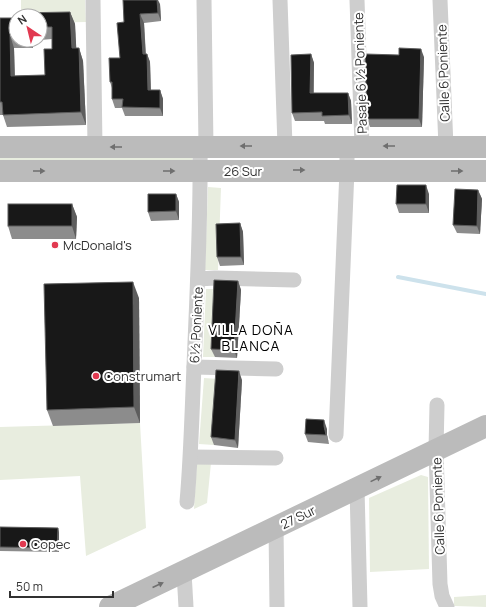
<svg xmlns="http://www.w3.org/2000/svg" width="486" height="607" font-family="Manrope,sans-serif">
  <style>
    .green { fill: #e8eddf }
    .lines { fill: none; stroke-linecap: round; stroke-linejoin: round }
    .stream { stroke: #cde2ec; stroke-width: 4 }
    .street { stroke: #cecece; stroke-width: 15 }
    .secondary { stroke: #bbb; stroke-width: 22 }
    .wall { fill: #8c8c8c }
    .shaded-wall { fill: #5d5d5d }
    .building { fill: #181818; stroke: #5d5d5d }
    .oneway { fill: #6f6f6f }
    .poi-dot { fill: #e13950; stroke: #fff; stroke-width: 1.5 }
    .labels { text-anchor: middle; stroke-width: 4; stroke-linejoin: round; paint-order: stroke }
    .street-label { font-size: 13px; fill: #313131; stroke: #fff }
    .poi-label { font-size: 13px; fill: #313131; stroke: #fff; text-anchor: start }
    .neighbourhood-label { font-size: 14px; letter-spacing: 1px; fill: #000; stroke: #fff }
  </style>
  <rect width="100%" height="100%" fill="#fff"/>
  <g class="green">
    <polygon points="21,0 85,0 86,22 40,23 40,16 21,16"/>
    <polygon points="0,155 189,155 193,159 189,165 0,165"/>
    <polygon points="208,187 221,188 218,270 205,270"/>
    <polygon points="206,289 217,289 215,357 203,357"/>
    <polygon points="204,378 219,379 214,445 199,444"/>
    <polygon points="140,423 146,528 86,556 80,476 0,480 0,427"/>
    <polygon points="197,461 211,463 207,503 194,509"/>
    <polygon points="421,475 428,477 429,569 370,572 369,498"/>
    <polygon points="486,595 486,607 454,606 454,597"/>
  </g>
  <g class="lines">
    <polyline class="stream" points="398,277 486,294"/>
    <g class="street">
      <polyline points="93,0 95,147"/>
      <polyline points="204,0 206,147"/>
      <polyline points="280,0 285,146"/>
      <polyline points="357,0 362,146"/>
      <polyline points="440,0 446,147"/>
      <polyline points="198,279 215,278 294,280"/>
      <polyline points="194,367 276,369"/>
      <polyline points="437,405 436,450 440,584 442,596 447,607"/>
      <polyline points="336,435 347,170 347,146"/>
      <polyline points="191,457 276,458"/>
      <polyline points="357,488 360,607"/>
      <path d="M187,502C191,457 192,411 194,366C197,293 201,220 200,147"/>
      <polyline points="276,527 277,607"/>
      <polyline points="184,572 186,607"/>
    </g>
    <g class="secondary">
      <polyline points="0,147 486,147"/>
      <polyline points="0,171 486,171"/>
      <polyline points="110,607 486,426"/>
    </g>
  </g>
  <g class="wall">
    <polygon points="160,4 161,21 144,23 146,54 147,54 150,62 151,90 160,90 163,99 163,116 125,116 122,108 115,108 112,99 112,88 110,82 120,58 124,22"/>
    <polygon points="70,12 75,24 76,48 79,48 83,61 86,125 7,127 3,115 0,115 0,18 16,18 16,40 33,40 33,48 14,48 15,76 45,75 52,49 52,39 40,40 40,16"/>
    <polygon points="311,54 314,63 314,93 348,93 351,101 352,124 325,124 324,121 295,121 292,113"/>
    <polygon points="424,57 422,127 370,127 367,119"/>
    <polygon points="478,190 482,199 480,234 457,233 453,225"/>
    <polygon points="176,194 179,202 179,220 151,221 148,212"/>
    <polygon points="429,194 429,213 399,213 396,204"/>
    <polygon points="72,204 77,217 76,239 12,239 8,226"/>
    <polygon points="240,223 243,232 244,265 220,266 217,257"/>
    <polygon points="238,281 241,290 237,358 215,357 211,349"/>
    <polygon points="139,298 140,423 53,426 47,410"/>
    <polygon points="242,380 238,448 214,445 211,437"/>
    <polygon points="327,429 327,435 329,444 308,442 305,434"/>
    <polygon points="0,527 58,528 59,533 59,552 0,551"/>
  </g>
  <g class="shaded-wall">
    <polygon points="157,0 158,0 160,4 161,21 158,13"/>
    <polygon points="70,12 75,24 77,61 72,48"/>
    <polygon points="140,14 144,23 146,63 143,54"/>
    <polygon points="10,35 14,48 15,89 11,76"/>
    <polygon points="30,40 33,40 33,48"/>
    <polygon points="79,48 83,61 86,125 81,112"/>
    <polygon points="421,49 424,57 422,127 419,119"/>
    <polygon points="147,54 150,62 151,99 148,90"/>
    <polygon points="311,54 314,63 313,102 310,93"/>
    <polygon points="160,90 163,99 163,116 160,108"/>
    <polygon points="348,93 351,101 352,124 349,115"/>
    <polygon points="426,185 429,194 429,213 426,204"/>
    <polygon points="478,190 482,199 480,234 477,226"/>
    <polygon points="176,194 179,202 179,220 176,211"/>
    <polygon points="72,204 77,217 76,239 72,226"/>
    <polygon points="240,223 243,232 244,265 241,257"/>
    <polygon points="238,281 241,290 237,358 234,350"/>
    <polygon points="133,282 139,298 140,423 134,407"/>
    <polygon points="239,371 242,380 238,448 235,440"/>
    <polygon points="324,420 327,429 327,435 329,444 324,426"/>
    <polygon points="58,528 59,533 59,552 57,548"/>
  </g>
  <g class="building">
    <polygon points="123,0 157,0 158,13 140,14 143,54 147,54 148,90 160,90 160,108 122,107 123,99 112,99 112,82 110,82 109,58 120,58 117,23 124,22"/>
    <polygon points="70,12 72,48 79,48 81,112 3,115 2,102 0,102 0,18 16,18 16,35 10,35 11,76 45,75 44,49 52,49 52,27 40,27 40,16 17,16 17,13"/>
    <polygon points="399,48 421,49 419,119 367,119 365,54 399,55"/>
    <polygon points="311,54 310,93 348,93 349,115 322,116 322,112 292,113 291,55"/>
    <polygon points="397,185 426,185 426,204 396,204"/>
    <polygon points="455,189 478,190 477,226 453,225"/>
    <polygon points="148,194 176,194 176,211 148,212"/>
    <rect x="8" y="204" width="64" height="22"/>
    <polygon points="240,223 241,257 217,257 216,224"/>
    <polygon points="214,280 238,281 234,350 211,349"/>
    <polygon points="133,282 134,407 47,410 44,284"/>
    <polygon points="216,370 239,371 235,440 211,437"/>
    <polygon points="306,419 324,420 324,426 326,435 305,434"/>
    <polygon points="0,527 58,528 57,548 0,547"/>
  </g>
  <defs><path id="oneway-solid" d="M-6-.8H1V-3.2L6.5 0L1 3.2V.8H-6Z"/></defs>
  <g class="oneway">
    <use href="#oneway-solid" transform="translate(246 146) rotate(180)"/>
    <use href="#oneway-solid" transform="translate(389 146) rotate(-180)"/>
    <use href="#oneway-solid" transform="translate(116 147) rotate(180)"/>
    <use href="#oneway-solid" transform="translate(299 170)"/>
    <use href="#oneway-solid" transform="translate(39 171)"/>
    <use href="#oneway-solid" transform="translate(169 171)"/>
    <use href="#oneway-solid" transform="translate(457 171)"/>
    <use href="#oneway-solid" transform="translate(376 479) rotate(-26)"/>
    <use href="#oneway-solid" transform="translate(158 585) rotate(-25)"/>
  </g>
  <g class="poi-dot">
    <circle cx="55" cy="245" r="4"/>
    <circle cx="96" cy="376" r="4"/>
    <circle cx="23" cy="544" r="4"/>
  </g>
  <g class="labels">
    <g class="street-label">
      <text transform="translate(360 73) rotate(-92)" y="5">Pasaje 6 ½ Poniente</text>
      <text transform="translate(443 73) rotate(-92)" y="5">Calle 6 Poniente</text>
      <text x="243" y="176">26 Sur</text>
      <text transform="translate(196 325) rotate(-87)" y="5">6½ Poniente</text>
      <text transform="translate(438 506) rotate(-92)" y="5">Calle 6 Poniente</text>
      <text transform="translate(298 517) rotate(-26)" y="5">27 Sur</text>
    </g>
    <g class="poi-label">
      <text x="63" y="250">McDonald's</text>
      <text x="104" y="381">Construmart</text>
      <text x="31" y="549">Copec</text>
    </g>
    <g class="neighbourhood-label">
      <text x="251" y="335">VILLA DOÑA<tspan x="251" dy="16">BLANCA</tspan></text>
    </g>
  </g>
  <g transform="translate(28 28) rotate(325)"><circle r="19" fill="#ffffff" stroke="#adadad"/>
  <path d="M0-3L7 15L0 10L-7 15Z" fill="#e13950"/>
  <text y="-6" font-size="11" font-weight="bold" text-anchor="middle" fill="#313131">N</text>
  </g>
  <path d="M10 591v6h103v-6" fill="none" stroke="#313131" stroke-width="2"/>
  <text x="16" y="591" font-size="12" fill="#313131" stroke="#ffffff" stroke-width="3" paint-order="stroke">50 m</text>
</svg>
